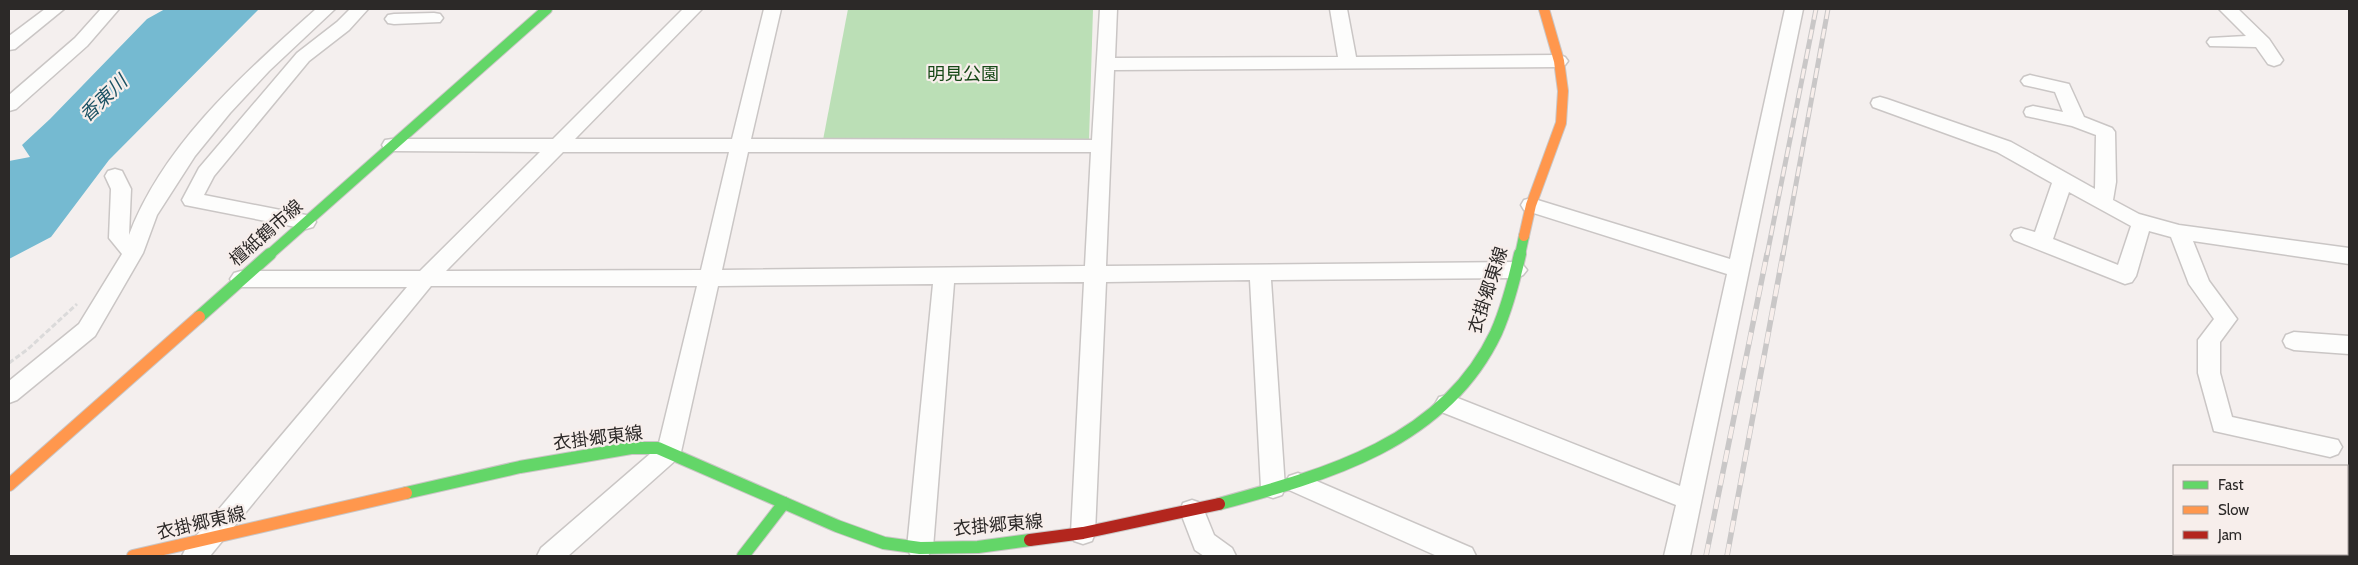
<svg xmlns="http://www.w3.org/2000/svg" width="2358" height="565" font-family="Cabin,'Noto Sans JP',sans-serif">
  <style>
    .green { fill: #bbdfb6 }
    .water { fill: #75bad1 }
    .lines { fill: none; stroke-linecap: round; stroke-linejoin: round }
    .street-casing { stroke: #cac6c5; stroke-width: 3 }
    .fast-far1-casing { stroke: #cac6c5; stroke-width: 12 }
    .fast-casing { stroke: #cac6c5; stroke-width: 14 }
    .slow-far1-casing { stroke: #cac6c5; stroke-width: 12 }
    .slow-casing { stroke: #cac6c5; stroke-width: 14 }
    .jam-casing { stroke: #cac6c5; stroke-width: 14 }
    .path { stroke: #dbdada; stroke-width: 3; stroke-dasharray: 5.5 2.5; stroke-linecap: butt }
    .street { fill: #fdfdfc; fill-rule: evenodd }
    .fast-far1 { stroke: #63d668; stroke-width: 10 }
    .fast { stroke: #63d668; stroke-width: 12 }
    .slow-far1 { stroke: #ff974d; stroke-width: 10 }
    .slow { stroke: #ff974d; stroke-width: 12 }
    .jam { stroke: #b3261e; stroke-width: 12 }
    .rail-far1-casing { stroke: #c9c7c7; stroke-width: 5 }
    .rail-casing { stroke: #c9c7c7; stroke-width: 5.5 }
    .rail-far1 { stroke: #f7eeeb; stroke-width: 3; stroke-dasharray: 10; stroke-linecap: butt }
    .rail { stroke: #f7eeeb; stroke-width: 4; stroke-dasharray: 12; stroke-linecap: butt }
    .labels { text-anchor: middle; stroke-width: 4.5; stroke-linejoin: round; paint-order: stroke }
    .park-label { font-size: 18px; fill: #174917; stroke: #f7eeeb }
    .street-label { font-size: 18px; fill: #2c2928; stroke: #f7eeeb }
    .water-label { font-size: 19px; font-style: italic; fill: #1a5163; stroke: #f7eeeb }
  </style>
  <rect width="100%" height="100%" fill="#f4efee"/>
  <polygon class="green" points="848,9 1093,9 1089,141 823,140"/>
  <polygon class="water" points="165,9 259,9 109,160 51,237 9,259 9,161 30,157 22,145 50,119 147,19"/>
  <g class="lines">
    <defs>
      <g id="street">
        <polygon points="45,9 64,9 15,49 9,50 9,36"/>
        <polygon points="101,9 119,9 87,46 16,109 9,111 9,95 75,38"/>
        <path d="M316,9H335L269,71L230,113L195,156L157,215L143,253L95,336L17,400L9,403V381L79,324L122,254L109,238L111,189L105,176L108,171L115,169L122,171L131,189L129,235C164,143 245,73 316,9Z"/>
        <polygon points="350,9 368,9 349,30 309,61 214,176 204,195 306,215 313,217 316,222 313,227 306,229 185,205 182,200 199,168 297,53 337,22"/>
        <path d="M683,9H702L575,139H732L764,9H781L751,139L1092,140L1100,9H1117L1115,58L1338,57L1330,9H1347L1356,57L1559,55L1565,57L1568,61L1565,65L1559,67L1114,70L1106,266L1516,262L1523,265L1527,270L1523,275L1516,278L1271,280L1285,488L1282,495L1273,498L1264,495L1261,488L1250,280L1106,282L1095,533L1092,541L1083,544L1074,541L1071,533L1084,282L954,283L933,548L928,556H911L907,548L933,284L718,286L681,452L677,459L568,556H537L541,548L658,447L697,286H431L210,556H182L186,548L407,287H241L234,285L230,279L234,273L241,271H420L540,152L392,151L385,150L382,145L385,140L392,139H553ZM563,152H729L701,270L446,271ZM748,152H1091L1085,266L722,270Z"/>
        <polygon points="1785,9 1803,9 1690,556 1664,556 1676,505 1439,411 1435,404 1439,397 1447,395 1455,397 1680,486 1727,274 1524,210 1521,205 1524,200 1531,198 1730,259"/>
        <polygon points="2219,9 2238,9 2269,39 2283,60 2280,64 2274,66 2268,64 2256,47 2210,46 2207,42 2210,38 2246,36"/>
        <polygon points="434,13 440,14 443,18 440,22 394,24 388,23 385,19 388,15 394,14"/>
        <path d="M2030,75L2069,84L2084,117L2112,128L2115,132L2116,182L2113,200L2139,214L2179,225L2349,248V264L2193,241L2209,281L2237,319L2220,342V373L2232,417L2338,440L2342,447L2338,454L2330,457L2214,431L2198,373V340L2214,319L2189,284L2171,237L2149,231L2136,276L2132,282L2125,284L2014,240L2011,235L2014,230L2021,228L2035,232L2052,183L1997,152L1873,107L1871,103L1873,99L1880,97L1887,99L2011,142L2095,189L2096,135L2072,126L2026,116L2024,112L2026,108L2033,106L2063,112L2055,92L2024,85L2021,81L2024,77ZM2069,192L2131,226L2118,265L2053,239Z"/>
        <polygon points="2294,332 2349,336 2349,354 2294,350 2286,347 2283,341 2286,335"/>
        <polygon points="1298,473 1472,548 1476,556 1437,556 1289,490 1286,483 1289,476"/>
        <polygon points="1192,500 1201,503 1214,535 1232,548 1236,556 1204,556 1195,550 1180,511 1183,503"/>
      </g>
      <g id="fast-far1">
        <polyline points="269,255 547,9"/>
        <polyline points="1520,255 1524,236"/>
      </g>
      <g id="fast">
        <polyline points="199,317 270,254"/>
        <polyline points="406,493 520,467 631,448 658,448 837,526 884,543 920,548 978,547 1030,540"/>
        <path d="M1219,504C1326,475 1444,443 1496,333C1507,308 1514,281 1520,254"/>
        <polyline points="743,556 784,503"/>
      </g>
      <polyline id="slow-far1" points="1524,236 1531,205 1561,123 1563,91 1559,61 1544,9"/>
      <g id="slow">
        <polyline points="9,485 199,317"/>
        <polyline points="133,556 406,493"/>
      </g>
      <polyline id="jam" points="1030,540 1083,533 1219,504"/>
    </defs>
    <use href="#street" class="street-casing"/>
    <use href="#fast-far1" class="fast-far1-casing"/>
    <use href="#fast" class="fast-casing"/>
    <use href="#slow-far1" class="slow-far1-casing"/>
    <use href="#slow" class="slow-casing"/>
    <use href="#jam" class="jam-casing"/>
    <polyline class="path" points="9,363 28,349 77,304"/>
    <use href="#street" class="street"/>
    <use href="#fast-far1" class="fast-far1"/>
    <use href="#fast" class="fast"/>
    <use href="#slow-far1" class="slow-far1"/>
    <use href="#slow" class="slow"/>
    <use href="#jam" class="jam"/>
    <defs>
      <g id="rail-far1">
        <polyline points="1767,255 1816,9"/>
        <polyline points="1783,255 1828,9"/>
      </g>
      <g id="rail">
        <polyline points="1706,556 1767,254"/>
        <polyline points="1727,556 1783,254"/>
      </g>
    </defs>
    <use href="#rail-far1" class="rail-far1-casing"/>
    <use href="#rail" class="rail-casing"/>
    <use href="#rail-far1" class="rail-far1"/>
    <use href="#rail" class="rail"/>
  </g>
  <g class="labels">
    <g class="park-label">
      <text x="963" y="80">明見公園</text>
    </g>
    <g class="street-label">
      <text transform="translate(266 233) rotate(-41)" y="6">檀紙鶴市線</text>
      <text transform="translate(1488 290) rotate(-72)" y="6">衣掛郷東線</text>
      <text transform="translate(598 438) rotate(-7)" y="6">衣掛郷東線</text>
      <text transform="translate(201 523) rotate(-13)" y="6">衣掛郷東線</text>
      <text transform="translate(998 525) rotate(-5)" y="6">衣掛郷東線</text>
    </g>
    <g class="water-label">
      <text transform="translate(103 98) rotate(-44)" y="7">香東川</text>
    </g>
  </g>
  <rect width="2358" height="565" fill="none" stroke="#2c2928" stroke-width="20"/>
  <rect x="2173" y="465" width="175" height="90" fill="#f7eeeb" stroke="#a69f9d"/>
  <rect x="2183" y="481" width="25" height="8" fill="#63d668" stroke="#a69f9d"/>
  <text x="2218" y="490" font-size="15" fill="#2c2928">Fast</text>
  <rect x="2183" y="506" width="25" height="8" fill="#ff974d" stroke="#a69f9d"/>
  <text x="2218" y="515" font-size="15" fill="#2c2928">Slow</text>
  <rect x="2183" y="531" width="25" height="8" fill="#b3261e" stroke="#a69f9d"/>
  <text x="2218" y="540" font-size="15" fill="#2c2928">Jam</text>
</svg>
